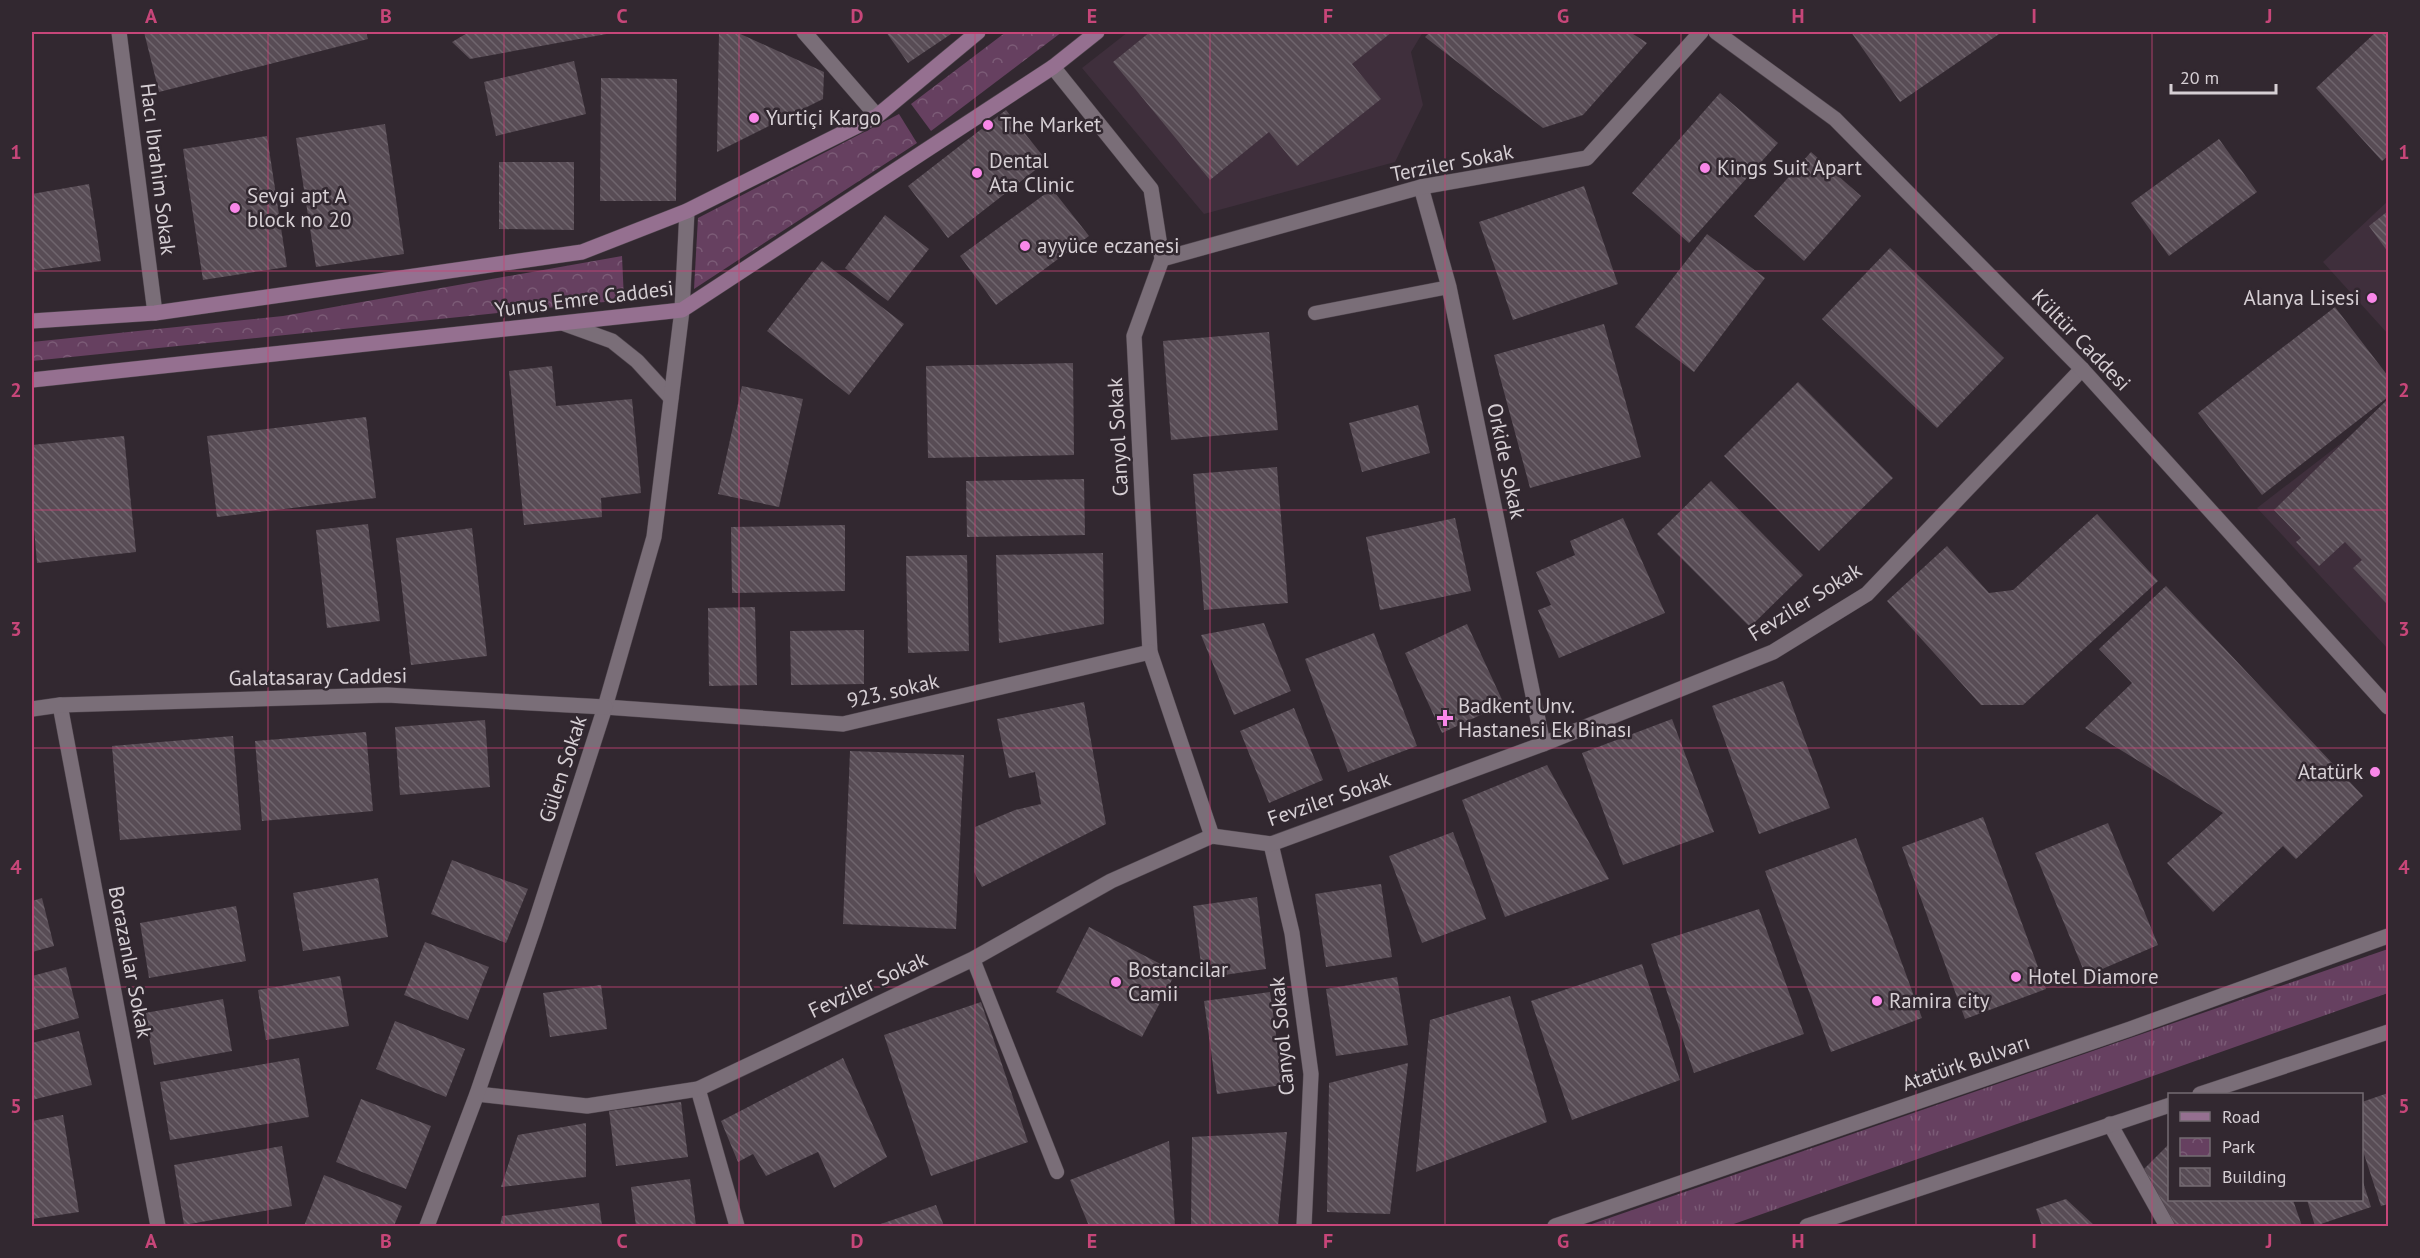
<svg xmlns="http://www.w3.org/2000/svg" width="2420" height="1258" font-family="'PT Sans',sans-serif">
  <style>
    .built { fill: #3f2f3c }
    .grass { fill: url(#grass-tufts) }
    .park { fill: url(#park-crowns) }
    .building { fill: url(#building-back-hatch) }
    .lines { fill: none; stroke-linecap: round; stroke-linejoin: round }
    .service-casing { stroke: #4f454d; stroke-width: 15 }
    .minor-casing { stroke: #4f454d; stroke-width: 16 }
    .tertiary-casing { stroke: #4f454d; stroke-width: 16 }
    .secondary-casing { stroke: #4f454d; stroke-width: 16 }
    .service { stroke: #7a6e78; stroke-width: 14 }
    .minor { stroke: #7a6e78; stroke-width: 15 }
    .tertiary { stroke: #7a6e78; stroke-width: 15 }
    .secondary { stroke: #957090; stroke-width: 15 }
    .grid { fill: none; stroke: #c74679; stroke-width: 1.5; stroke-opacity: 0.55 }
    .poi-dot { fill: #f987e9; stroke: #322830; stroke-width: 2 }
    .labels { text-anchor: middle; stroke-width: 5; stroke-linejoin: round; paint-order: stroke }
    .poi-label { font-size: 21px; fill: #d6cfd4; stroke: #322830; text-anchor: start }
    .street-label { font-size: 21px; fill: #d6cfd4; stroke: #322830 }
    .neatline { fill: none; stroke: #c74679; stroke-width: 2 }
    .grid-label { font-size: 20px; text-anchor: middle; font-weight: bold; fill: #c74679 }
  </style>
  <defs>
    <pattern id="grass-tufts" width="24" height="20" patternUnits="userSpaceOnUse" patternTransform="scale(1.5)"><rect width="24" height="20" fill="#664060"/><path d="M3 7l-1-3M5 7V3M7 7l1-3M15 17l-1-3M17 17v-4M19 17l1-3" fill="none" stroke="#7b5b76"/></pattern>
    <pattern id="park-crowns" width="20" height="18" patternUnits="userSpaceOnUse" patternTransform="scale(1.5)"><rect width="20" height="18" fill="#664060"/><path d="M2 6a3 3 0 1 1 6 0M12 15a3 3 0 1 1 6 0" fill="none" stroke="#7b5b76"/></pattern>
    <pattern id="building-back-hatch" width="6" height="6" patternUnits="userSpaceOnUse" patternTransform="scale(1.5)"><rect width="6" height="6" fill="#584c55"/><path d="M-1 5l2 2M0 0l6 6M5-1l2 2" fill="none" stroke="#6f656d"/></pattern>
  </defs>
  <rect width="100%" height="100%" fill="#322830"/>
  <g class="built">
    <polygon points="1128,32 1423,32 1411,52 1423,105 1395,162 1204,214 1082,68"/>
    <polygon points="2388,201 2388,334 2323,262"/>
    <polygon points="2388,407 2388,649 2257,508"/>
  </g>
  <polygon class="grass" points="2388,949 2388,993 1728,1226 1586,1226"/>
  <g class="park">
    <polygon points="1006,32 1062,32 931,131 911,104"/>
    <polygon points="899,114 917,143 694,289 698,218"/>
    <polygon points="622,256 624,300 32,361 32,342 283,316"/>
  </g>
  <g class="building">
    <polygon points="144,32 366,32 368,39 159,92"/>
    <polygon points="469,32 612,32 612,33 470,59 452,42"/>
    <polygon points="719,32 736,32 824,72 823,99 717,152"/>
    <polygon points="886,32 954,32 908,63"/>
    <polygon points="1150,32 1392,32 1352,64 1381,99 1297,166 1269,132 1210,180 1113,62"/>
    <polygon points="1430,32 1630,32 1647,43 1583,115 1543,128 1425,37"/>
    <polygon points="1851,32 2002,32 1900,102"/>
    <polygon points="2376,32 2388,32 2388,156 2382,161 2316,88"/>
    <polygon points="574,61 586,114 496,136 484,82"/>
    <polygon points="601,78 677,79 676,201 600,201"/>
    <polygon points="1720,93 1778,143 1689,243 1632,193"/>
    <polygon points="1006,110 1047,161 948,238 908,186"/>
    <polygon points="385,124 404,254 316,267 296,138"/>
    <polygon points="267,136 287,267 203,280 183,149"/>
    <polygon points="2219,139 2257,192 2169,256 2131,203"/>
    <polygon points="1811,152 1861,196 1804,261 1754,216"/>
    <polygon points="499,162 574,162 574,230 499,229"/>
    <polygon points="89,184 101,261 32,271 32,194"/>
    <polygon points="1584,186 1618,284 1513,320 1479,222"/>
    <polygon points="1052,189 1089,236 996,305 960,256"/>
    <polygon points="2388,211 2388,252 2369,226"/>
    <polygon points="885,215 929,249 888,301 845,268"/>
    <polygon points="1707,234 1765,278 1694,372 1635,327"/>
    <polygon points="1890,248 2004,358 1937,428 1822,319"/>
    <polygon points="822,261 904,324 849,395 767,331"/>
    <polygon points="2335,307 2388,376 2388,397 2262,495 2198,413"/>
    <polygon points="1604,324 1641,457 1530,488 1494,355"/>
    <polygon points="1269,332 1278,430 1171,440 1163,341"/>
    <polygon points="1073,363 1074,455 928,458 926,366"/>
    <polygon points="552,366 556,406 632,399 641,493 601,498 602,517 524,525 509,371"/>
    <polygon points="1798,382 1893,478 1819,551 1724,456"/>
    <polygon points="742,386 803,399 779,507 718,494"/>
    <polygon points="2388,399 2388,605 2353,568 2362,560 2345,542 2319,566 2296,542 2301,538 2274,510"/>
    <polygon points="1418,405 1430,453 1362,472 1349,423"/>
    <polygon points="366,417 376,498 217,517 207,436"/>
    <polygon points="124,436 136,552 37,563 32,505 32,445"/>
    <polygon points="1277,467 1288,603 1204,610 1193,474"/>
    <polygon points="1084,479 1085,535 967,537 966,481"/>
    <polygon points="1711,481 1803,575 1750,627 1657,534"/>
    <polygon points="2097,514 2158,581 2023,705 1981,705 1887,601 1947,546 1989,593 2013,590"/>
    <polygon points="1455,518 1471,591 1380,610 1366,537"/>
    <polygon points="1623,518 1665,613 1559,658 1538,610 1551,605 1536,572 1575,555 1570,541"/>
    <polygon points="368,524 380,621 327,628 316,530"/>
    <polygon points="845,525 845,591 732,593 731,527"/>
    <polygon points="472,528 487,656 411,665 396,538"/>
    <polygon points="1103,553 1104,624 999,643 996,555"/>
    <polygon points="967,555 969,651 908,653 906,556"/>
    <polygon points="2166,586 2363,796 2296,859 2283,846 2213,912 2167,863 2223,813 2085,728 2132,683 2099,649"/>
    <polygon points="755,607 757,685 709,686 708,608"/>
    <polygon points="1264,623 1291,691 1234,715 1201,635"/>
    <polygon points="1467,624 1504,704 1442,733 1405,653"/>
    <polygon points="864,630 864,684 791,685 790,631"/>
    <polygon points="1374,633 1417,746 1348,772 1305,659"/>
    <polygon points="1783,681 1830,808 1759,834 1712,706"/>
    <polygon points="1084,702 1106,824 982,887 974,872 975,827 1015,810 1041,804 1035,772 1009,778 997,719"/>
    <polygon points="1294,708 1323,780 1269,803 1240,731"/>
    <polygon points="1672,719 1714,832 1623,865 1582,753"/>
    <polygon points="485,720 490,787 400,795 395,727"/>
    <polygon points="366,732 373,811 262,821 255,741"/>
    <polygon points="233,736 241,830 120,840 112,746"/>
    <polygon points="850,751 964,755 956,929 843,924"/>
    <polygon points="1547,765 1609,879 1505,917 1462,800"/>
    <polygon points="1983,817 2046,989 1965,1019 1902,847"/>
    <polygon points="2108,823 2158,945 2086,976 2035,853"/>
    <polygon points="1453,832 1486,919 1422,943 1389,856"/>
    <polygon points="1856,838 1922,1018 1831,1052 1765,871"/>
    <polygon points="452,860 528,889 506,943 431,914"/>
    <polygon points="378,878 388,937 303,951 293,893"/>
    <polygon points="1381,884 1392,957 1326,967 1315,894"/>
    <polygon points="1257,897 1266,969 1203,978 1193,906"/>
    <polygon points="42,898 54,946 32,952 32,901"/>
    <polygon points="236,906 246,961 149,978 140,923"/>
    <polygon points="1759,909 1804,1034 1694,1073 1651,944"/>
    <polygon points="1089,927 1176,972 1142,1037 1056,992"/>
    <polygon points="425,942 489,967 468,1020 404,995"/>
    <polygon points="1642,964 1680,1080 1572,1120 1531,1001"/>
    <polygon points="66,967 79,1018 32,1031 32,976"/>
    <polygon points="340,976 349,1026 266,1040 258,990"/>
    <polygon points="1397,977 1408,1045 1336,1056 1326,989"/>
    <polygon points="601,985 607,1029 550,1037 543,993"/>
    <polygon points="1270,992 1283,1085 1217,1094 1204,1001"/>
    <polygon points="1510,996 1547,1122 1416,1172 1430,1020"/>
    <polygon points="223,999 232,1051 154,1065 145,1013"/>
    <polygon points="981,1002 1028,1142 931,1176 884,1035"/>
    <polygon points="395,1021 465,1049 446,1097 376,1069"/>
    <polygon points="79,1031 92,1085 32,1100 32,1043"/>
    <polygon points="299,1058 309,1117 170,1140 160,1082"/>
    <polygon points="843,1058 887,1157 834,1188 818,1152 766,1176 753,1154 738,1162 721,1121"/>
    <polygon points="1408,1063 1390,1214 1327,1212 1329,1083"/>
    <polygon points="2388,1093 2388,1204 2381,1206 2362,1148 2362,1102"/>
    <polygon points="361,1099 431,1126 406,1189 336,1162"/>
    <polygon points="681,1102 688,1157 616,1166 609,1111"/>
    <polygon points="63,1115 79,1212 32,1219 32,1121"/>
    <polygon points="586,1123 586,1177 501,1187 518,1135"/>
    <polygon points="1287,1132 1278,1226 1191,1226 1192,1137"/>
    <polygon points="1169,1141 1175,1226 1089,1226 1070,1180"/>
    <polygon points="2170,1143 2170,1200 2293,1200 2302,1226 2173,1226 2142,1171"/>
    <polygon points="282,1146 292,1206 184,1225 174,1165"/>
    <polygon points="324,1175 402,1206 394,1226 304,1226"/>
    <polygon points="690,1179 696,1226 636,1226 631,1187"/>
    <polygon points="2362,1179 2371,1207 2315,1226 2307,1200 2362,1200"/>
    <polygon points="2066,1199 2095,1226 2042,1226 2036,1209"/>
    <polygon points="599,1203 602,1226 500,1226 502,1216"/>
    <polygon points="936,1205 944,1226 875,1226"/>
  </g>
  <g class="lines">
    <defs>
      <g id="service">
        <polyline points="1315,313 1449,287"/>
        <polyline points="973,959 1057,1172"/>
      </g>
      <g id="minor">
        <polyline points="119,32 155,313"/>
        <polyline points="804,32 877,116"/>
        <polyline points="1053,67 1151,189 1162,259 1134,336 1150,652 1212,836"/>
        <polyline points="1421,187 1449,287 1543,744"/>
        <polyline points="1162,259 1421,187 1587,158 1701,32"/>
        <polyline points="565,324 612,341 637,361 671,398"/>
        <polyline points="60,705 158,1226"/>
        <polyline points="605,707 843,724 1150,652"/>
        <polyline points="1271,844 1292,933 1311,1074 1304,1226"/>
        <polyline points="698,1089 737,1226"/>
        <polyline points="477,1094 587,1106 698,1089 973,959 1111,881 1212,836 1271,844 1543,744 1773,652 1867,594 2082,369"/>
        <polyline points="2110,1124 2167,1226"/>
        <polyline points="427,1226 477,1094 535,924 605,707 654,537 682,310 687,211"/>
      </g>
      <g id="tertiary">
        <polyline points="1716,32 1835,119 2082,369 2388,707"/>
        <polyline points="32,709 60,705 387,695 605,707"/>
        <polyline points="2200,1094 2388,1032"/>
        <polyline points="1555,1226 2130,1029 2388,936"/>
        <polyline points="1807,1226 2170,1105"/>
      </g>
      <g id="secondary">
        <polyline points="32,321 155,313 582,252 687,211 877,116 978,32"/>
        <polyline points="32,380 682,310 1053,67 1097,32"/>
      </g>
    </defs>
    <use href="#service" class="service-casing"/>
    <use href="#minor" class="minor-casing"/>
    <use href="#tertiary" class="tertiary-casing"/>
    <use href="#secondary" class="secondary-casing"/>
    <use href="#service" class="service"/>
    <use href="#minor" class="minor"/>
    <use href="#tertiary" class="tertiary"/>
    <use href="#secondary" class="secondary"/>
  </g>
  <path class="grid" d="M268,32V1226M504,32V1226M739,32V1226M975,32V1226M1210,32V1226M1445,32V1226M1681,32V1226M1916,32V1226M2152,32V1226M32,271H2388M32,510H2388M32,748H2388M32,987H2388"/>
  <g class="poi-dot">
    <circle cx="754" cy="118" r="6"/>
    <circle cx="988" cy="125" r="6"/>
    <circle cx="1705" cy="168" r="6"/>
    <circle cx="977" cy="173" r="6"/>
    <circle cx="235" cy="208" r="6"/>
    <circle cx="1025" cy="246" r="6"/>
    <circle cx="2372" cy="298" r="6"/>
    <path d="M1442 709h6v6h6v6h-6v6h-6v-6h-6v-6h6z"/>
    <circle cx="2375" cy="772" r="6"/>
    <circle cx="2016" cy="977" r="6"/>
    <circle cx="1116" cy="982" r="6"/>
    <circle cx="1877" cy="1001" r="6"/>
  </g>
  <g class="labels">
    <g class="poi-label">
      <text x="766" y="125">Yurtiçi Kargo</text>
      <text x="1000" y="132">The Market</text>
      <text x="989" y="168">Dental<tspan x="989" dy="24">Ata Clinic</tspan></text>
      <text x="1717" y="175">Kings Suit Apart</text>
      <text x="247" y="203">Sevgi apt A<tspan x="247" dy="24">block no 20</tspan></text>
      <text x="1037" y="253">ayyüce eczanesi</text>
      <text x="2360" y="305" text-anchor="end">Alanya Lisesi</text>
      <text x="1458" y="713">Badkent Unv.<tspan x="1458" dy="24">Hastanesi Ek Binası</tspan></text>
      <text x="2363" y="779" text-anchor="end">Atatürk</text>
      <text x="1128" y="977">Bostancilar<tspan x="1128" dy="24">Camii</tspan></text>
      <text x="2028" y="984">Hotel Diamore</text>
      <text x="1889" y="1008">Ramira city</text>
    </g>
    <g class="street-label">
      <text transform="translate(1452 163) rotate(-11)" y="7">Terziler Sokak</text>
      <text transform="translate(158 169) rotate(83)" y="7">Hacı Ibrahim Sokak</text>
      <text transform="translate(584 299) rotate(-7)" y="7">Yunus Emre Caddesi</text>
      <text transform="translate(2081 340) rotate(46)" y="7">Kültür Caddesi</text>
      <text transform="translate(1118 437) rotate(-93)" y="7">Canyol Sokak</text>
      <text transform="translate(1506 461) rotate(78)" y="7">Orkide Sokak</text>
      <text transform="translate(1805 602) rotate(-32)" y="7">Fevziler Sokak</text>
      <text transform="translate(318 677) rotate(-1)" y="7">Galatasaray Caddesi</text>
      <text transform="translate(893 691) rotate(-13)" y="7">923. sokak</text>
      <text transform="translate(563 769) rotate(-72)" y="7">Gülen Sokak</text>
      <text transform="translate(1329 799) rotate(-19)" y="7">Fevziler Sokak</text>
      <text transform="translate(130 962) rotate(79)" y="7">Borazanlar Sokak</text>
      <text transform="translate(868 985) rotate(-25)" y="7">Fevziler Sokak</text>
      <text transform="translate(1282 1036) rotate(-95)" y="7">Canyol Sokak</text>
      <text transform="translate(1966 1063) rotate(-19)" y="7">Atatürk Bulvarı</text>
    </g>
  </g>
  <rect width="2420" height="1258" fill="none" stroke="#322830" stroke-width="66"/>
  <rect x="2168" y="1093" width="195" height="108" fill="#322830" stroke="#746b72" stroke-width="1.5"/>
  <rect x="2180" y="1112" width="30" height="9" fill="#957090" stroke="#746b72" stroke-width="1.5"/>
  <text x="2222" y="1123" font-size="18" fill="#d6cfd4">Road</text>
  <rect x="2180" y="1138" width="30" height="18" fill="url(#park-crowns)" stroke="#746b72" stroke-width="1.5"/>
  <text x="2222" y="1153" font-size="18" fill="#d6cfd4">Park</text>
  <rect x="2180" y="1168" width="30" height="18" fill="url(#building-back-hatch)" stroke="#746b72" stroke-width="1.5"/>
  <text x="2222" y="1183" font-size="18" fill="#d6cfd4">Building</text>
  <path d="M2171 84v9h105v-9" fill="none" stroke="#d6cfd4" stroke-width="3"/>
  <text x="2180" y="84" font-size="18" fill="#d6cfd4" stroke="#322830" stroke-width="4.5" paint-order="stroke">20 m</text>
  <rect x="33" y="33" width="2354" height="1192" class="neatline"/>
  <g class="grid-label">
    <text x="151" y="23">A</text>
    <text x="386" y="23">B</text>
    <text x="622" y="23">C</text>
    <text x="857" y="23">D</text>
    <text x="1092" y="23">E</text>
    <text x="1328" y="23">F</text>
    <text x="1563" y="23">G</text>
    <text x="1798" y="23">H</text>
    <text x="2034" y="23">I</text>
    <text x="2269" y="23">J</text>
    <text x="16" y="159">1</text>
    <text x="2404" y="159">1</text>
    <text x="16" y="397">2</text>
    <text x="2404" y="397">2</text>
    <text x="16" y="636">3</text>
    <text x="2404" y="636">3</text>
    <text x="16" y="874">4</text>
    <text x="2404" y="874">4</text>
    <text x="16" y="1113">5</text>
    <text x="2404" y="1113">5</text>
    <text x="151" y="1248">A</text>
    <text x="386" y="1248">B</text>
    <text x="622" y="1248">C</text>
    <text x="857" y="1248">D</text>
    <text x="1092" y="1248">E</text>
    <text x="1328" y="1248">F</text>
    <text x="1563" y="1248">G</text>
    <text x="1798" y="1248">H</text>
    <text x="2034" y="1248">I</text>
    <text x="2269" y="1248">J</text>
  </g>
</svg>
